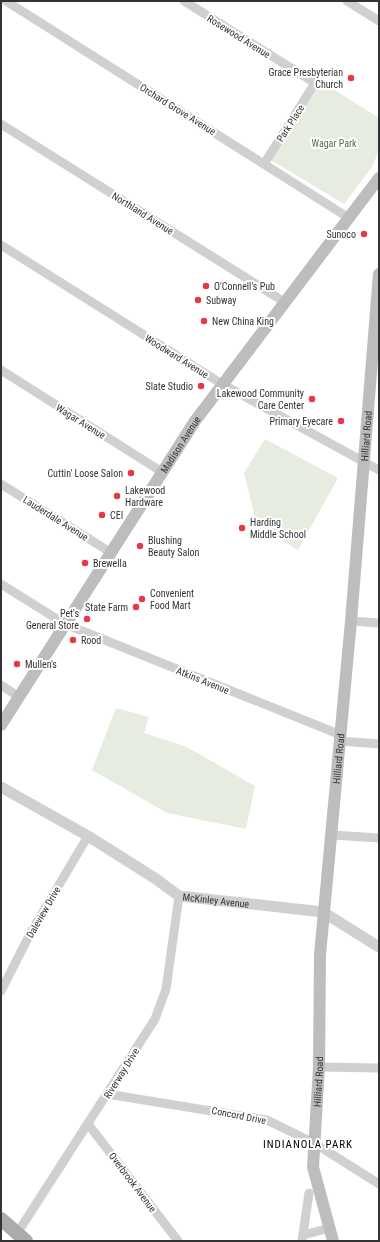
<svg xmlns="http://www.w3.org/2000/svg" width="380" height="1242" font-family="'Roboto Condensed',sans-serif">
  <style>
    .green { fill: #e6ecdf }
    .lines { fill: none; stroke-linecap: round; stroke-linejoin: round }
    .minor { stroke: #d0d0d0; stroke-width: 9 }
    .tertiary { stroke: #d0d0d0; stroke-width: 11 }
    .secondary { stroke: #bdbdbd; stroke-width: 12 }
    .primary { stroke: #ababab; stroke-width: 14 }
    .poi-dot { fill: #e63946; stroke: #fff; stroke-width: 1.5 }
    .labels { text-anchor: middle; stroke-width: 4; stroke-linejoin: round; paint-order: stroke }
    .street-label { font-size: 10px; fill: #333; stroke: #fff }
    .poi-label { font-size: 10px; fill: #333; stroke: #fff; text-anchor: start }
    .park-label { font-size: 10px; fill: #56703f; stroke: #fff }
    .neighbourhood-label { font-size: 11px; letter-spacing: 1px; fill: #000; stroke: #fff }
  </style>
  <rect width="100%" height="100%" fill="#fff"/>
  <g class="green">
    <polygon points="322,82 379,118 379,150 372,167 344,204 271,160"/>
    <polygon points="265,439 338,478 298,550 257,525 244,473"/>
    <polygon points="116,708 149,717 144,733 187,747 255,786 246,829 167,813 92,770"/>
  </g>
  <g class="lines">
    <g class="minor">
      <polyline points="6,1 349,218"/>
      <polyline points="184,1 315,83 264,164"/>
      <polyline points="347,1 379,21"/>
      <polyline points="1,124 286,303"/>
      <polyline points="1,245 222,384 379,470"/>
      <polyline points="1,370 162,472"/>
      <polyline points="1,484 110,552"/>
      <polyline points="1,584 65,624 341,735"/>
      <polyline points="351,621 379,623"/>
      <polyline points="1,685 19,697"/>
      <polyline points="340,741 379,744"/>
      <polyline points="332,835 379,838"/>
      <polyline points="1,991 31,932 88,836"/>
      <polyline points="319,1067 379,1068"/>
      <polyline points="107,1094 267,1120 314,1143 379,1184"/>
      <polyline points="88,1124 178,1241"/>
      <polyline points="18,1232 155,1019 166,989 179,896"/>
      <polyline points="303,1235 330,1228"/>
      <polyline points="302,1241 309,1193"/>
    </g>
    <path class="tertiary" id="s1" d="M1,787L88,836L156,879L179,896L323,912L379,947"/>
    <g class="secondary">
      <path id="s2" d="M1,725L195,421L379,178"/>
      <path id="s3" d="M333,1241L313,1167L319,1067L320,955L351,621L379,274"/>
    </g>
    <polyline class="primary" points="1,1219 26,1241"/>
  </g>
  <g class="poi-dot">
    <circle cx="351" cy="78" r="4"/>
    <circle cx="364" cy="234" r="4"/>
    <circle cx="206" cy="286" r="4"/>
    <circle cx="198" cy="300" r="4"/>
    <circle cx="204" cy="321" r="4"/>
    <circle cx="201" cy="386" r="4"/>
    <circle cx="312" cy="399" r="4"/>
    <circle cx="341" cy="421" r="4"/>
    <circle cx="131" cy="473" r="4"/>
    <circle cx="117" cy="496" r="4"/>
    <circle cx="102" cy="515" r="4"/>
    <circle cx="242" cy="528" r="4"/>
    <circle cx="140" cy="546" r="4"/>
    <circle cx="85" cy="563" r="4"/>
    <circle cx="142" cy="599" r="4"/>
    <circle cx="136" cy="607" r="4"/>
    <circle cx="87" cy="619" r="4"/>
    <circle cx="73" cy="640" r="4"/>
    <circle cx="17" cy="664" r="4"/>
  </g>
  <g class="labels">
    <g class="street-label">
      <text transform="translate(239 36) rotate(32)" y="4">Rosewood Avenue</text>
      <text transform="translate(178 109) rotate(32)" y="4">Orchard Grove Avenue</text>
      <text transform="translate(290 123) rotate(-57)" y="4">Park Place</text>
      <text transform="translate(143 213) rotate(32)" y="4">Northland Avenue</text>
      <text transform="translate(177 356) rotate(32)" y="4">Woodward Avenue</text>
      <text transform="translate(81 421) rotate(32)" y="4">Wagar Avenue</text>
      <text dy="4" stroke="none"><textPath href="#s3" startOffset="810">Hilliard Road</textPath></text>
      <text dy="4" stroke="none"><textPath href="#s2" startOffset="333">Madison Avenue</textPath></text>
      <text transform="translate(56 518) rotate(32)" y="4">Lauderdale Avenue</text>
      <text transform="translate(203 680) rotate(22)" y="4">Atkins Avenue</text>
      <text dy="4" stroke="none"><textPath href="#s3" startOffset="486">Hilliard Road</textPath></text>
      <text dy="4" stroke="none"><textPath href="#s1" startOffset="246">McKinley Avenue</textPath></text>
      <text transform="translate(43 912) rotate(-60)" y="4">Daleview Drive</text>
      <text transform="translate(121 1073) rotate(-58)" y="4">Riverway Drive</text>
      <text dy="4" stroke="none"><textPath href="#s3" startOffset="162">Hilliard Road</textPath></text>
      <text transform="translate(239 1115) rotate(11)" y="4">Concord Drive</text>
      <text transform="translate(133 1182) rotate(53)" y="4">Overbrook Avenue</text>
    </g>
    <g class="poi-label">
      <text x="343" y="76" text-anchor="end">Grace Presbyterian<tspan x="343" dy="12">Church</tspan></text>
      <text x="356" y="238" text-anchor="end">Sunoco</text>
      <text x="214" y="290">O'Connell's Pub</text>
      <text x="206" y="304">Subway</text>
      <text x="212" y="325">New China King</text>
      <text x="193" y="390" text-anchor="end">Slate Studio</text>
      <text x="304" y="397" text-anchor="end">Lakewood Community<tspan x="304" dy="12">Care Center</tspan></text>
      <text x="333" y="425" text-anchor="end">Primary Eyecare</text>
      <text x="123" y="477" text-anchor="end">Cuttin' Loose Salon</text>
      <text x="125" y="494">Lakewood<tspan x="125" dy="12">Hardware</tspan></text>
      <text x="110" y="519">CEI</text>
      <text x="250" y="526">Harding<tspan x="250" dy="12">Middle School</tspan></text>
      <text x="148" y="544">Blushing<tspan x="148" dy="12">Beauty Salon</tspan></text>
      <text x="93" y="567">Brewella</text>
      <text x="150" y="597">Convenient<tspan x="150" dy="12">Food Mart</tspan></text>
      <text x="128" y="611" text-anchor="end">State Farm</text>
      <text x="79" y="617" text-anchor="end">Pet's<tspan x="79" dy="12">General Store</tspan></text>
      <text x="81" y="644">Rood</text>
      <text x="25" y="668">Mullen's</text>
    </g>
    <g class="park-label">
      <text x="334" y="147">Wagar Park</text>
    </g>
    <g class="neighbourhood-label">
      <text x="308" y="1148">INDIANOLA PARK</text>
    </g>
  </g>
  <rect width="380" height="1242" fill="none" stroke="#333333" stroke-width="4"/>
</svg>
